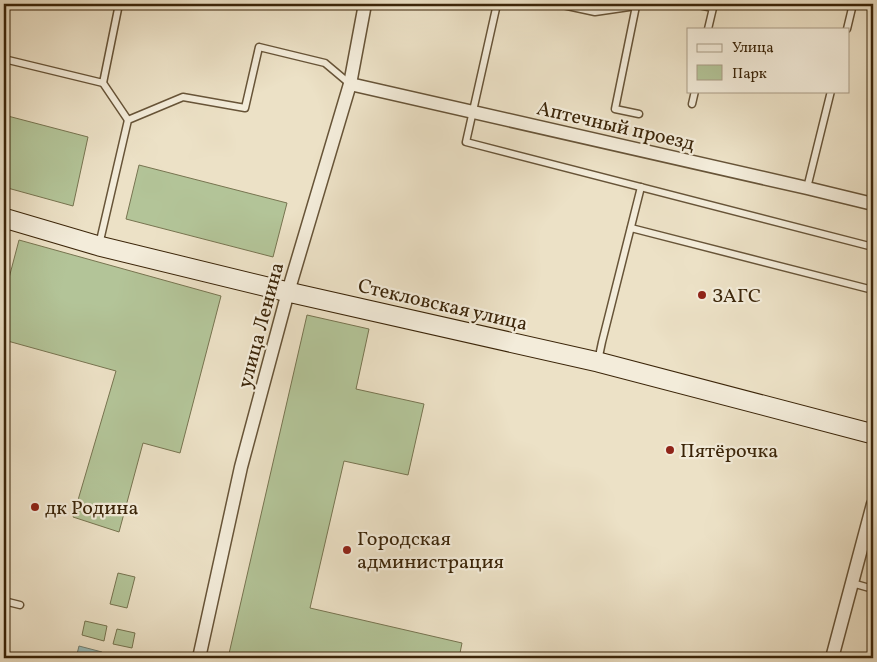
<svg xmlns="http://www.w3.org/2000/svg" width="877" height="662" font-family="Vollkorn,serif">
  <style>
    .green { fill: #b3c498; stroke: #777450 }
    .water { fill: #99bcba; stroke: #738073 }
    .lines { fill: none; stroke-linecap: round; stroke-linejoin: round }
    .lane-casing { stroke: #675438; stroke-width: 9 }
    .street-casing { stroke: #675438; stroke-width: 15 }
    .secondary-casing { stroke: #3b2509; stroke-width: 21 }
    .lane { stroke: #f3ecda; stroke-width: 6 }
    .street { stroke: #f3ecda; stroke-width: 12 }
    .secondary { stroke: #f3ecda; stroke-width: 19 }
    .poi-dot { fill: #8f2418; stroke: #f3ecda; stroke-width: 2 }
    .labels { text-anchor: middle; stroke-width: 4.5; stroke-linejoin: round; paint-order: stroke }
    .street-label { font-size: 20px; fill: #3b2509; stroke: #f3ecda }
    .poi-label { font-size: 20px; fill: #3b2509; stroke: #f3ecda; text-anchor: start }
  </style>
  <rect width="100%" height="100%" fill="#ece1c6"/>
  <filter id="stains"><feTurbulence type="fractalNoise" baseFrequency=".004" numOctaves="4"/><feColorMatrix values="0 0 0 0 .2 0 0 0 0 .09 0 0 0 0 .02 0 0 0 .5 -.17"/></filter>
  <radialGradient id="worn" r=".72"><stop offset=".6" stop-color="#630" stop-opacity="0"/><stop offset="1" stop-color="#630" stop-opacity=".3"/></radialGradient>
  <g class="green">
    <polygon points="4,115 88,137 73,206 4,187"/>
    <polygon points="139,165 287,203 273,257 126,219"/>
    <polygon points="19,240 221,296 180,453 143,443 119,532 73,517 116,371 4,340 4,297"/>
    <polygon points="307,315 369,329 356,389 424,404 408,475 344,461 310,608 462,643 459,658 228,658"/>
    <polygon points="118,573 135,577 127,608 110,604"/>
    <polygon points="85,621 107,626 104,641 82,635"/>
    <polygon points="117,629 135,633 132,648 113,644"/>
  </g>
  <polygon class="water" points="79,646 102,652 100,658 76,658"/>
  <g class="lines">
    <defs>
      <g id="lane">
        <polyline points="497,4 466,142 873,247"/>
        <polyline points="558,4 595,12 636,6 640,4"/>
        <polyline points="694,4 713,8 708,29"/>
        <polyline points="636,6 615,109 639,114"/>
        <polyline points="847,29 853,4"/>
        <polyline points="4,59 103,83 119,4"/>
        <polyline points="103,83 128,120"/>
        <polyline points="692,104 695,91"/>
        <polyline points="807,188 831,91"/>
        <polyline points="631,228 873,290"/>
        <polyline points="99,245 128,120 183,97 245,108 259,47 325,63 350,84"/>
        <polyline points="598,361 602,342 641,187"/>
        <polyline points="852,583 873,589"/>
        <polyline points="4,601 20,605"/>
      </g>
      <g id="street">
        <polyline points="350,84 807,188 873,204"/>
        <polyline points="199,658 241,467 288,292 350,84 365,4"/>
        <polyline points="832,658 873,504"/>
      </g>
      <polyline id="secondary" points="4,218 99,246 288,292 598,362 873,434"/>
    </defs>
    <use href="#lane" class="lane-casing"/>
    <use href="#street" class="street-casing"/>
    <use href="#secondary" class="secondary-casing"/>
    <use href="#lane" class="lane"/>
    <use href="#street" class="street"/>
    <use href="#secondary" class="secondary"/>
  </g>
  <g class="poi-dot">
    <circle cx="702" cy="295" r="5"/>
    <circle cx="670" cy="450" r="5"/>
    <circle cx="35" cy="507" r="5"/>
    <circle cx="347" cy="550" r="5"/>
  </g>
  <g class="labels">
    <g class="street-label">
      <text transform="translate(616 125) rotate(13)" y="7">Аптечный проезд</text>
      <text transform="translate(443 304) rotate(13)" y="7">Стекловская улица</text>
      <text transform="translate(260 325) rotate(-75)" y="7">улица Ленина</text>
    </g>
    <g class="poi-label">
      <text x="712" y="302">ЗАГС</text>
      <text x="680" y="457">Пятёрочка</text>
      <text x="45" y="514">дк Родина</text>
      <text x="357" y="545">Городская<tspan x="357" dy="23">администрация</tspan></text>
    </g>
  </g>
  <rect width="877" height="662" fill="none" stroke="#ece1c6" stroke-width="20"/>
  <rect x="5" y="5" width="867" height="652" fill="none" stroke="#3b2509" stroke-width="2.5"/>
  <rect x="10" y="10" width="857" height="642" fill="none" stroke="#3b2509"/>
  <rect x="687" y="28" width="162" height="65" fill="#f3ecda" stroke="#a99c86"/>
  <rect x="697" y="44" width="25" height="8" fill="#f3ecda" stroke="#a99c86"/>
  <text x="732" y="52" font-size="15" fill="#3b2509">Улица</text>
  <rect x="697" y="65" width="25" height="15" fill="#b3c498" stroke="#a99c86"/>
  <text x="732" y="78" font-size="15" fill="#3b2509">Парк</text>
  <rect width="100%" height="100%" filter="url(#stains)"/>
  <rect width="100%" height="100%" fill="url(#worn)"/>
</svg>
